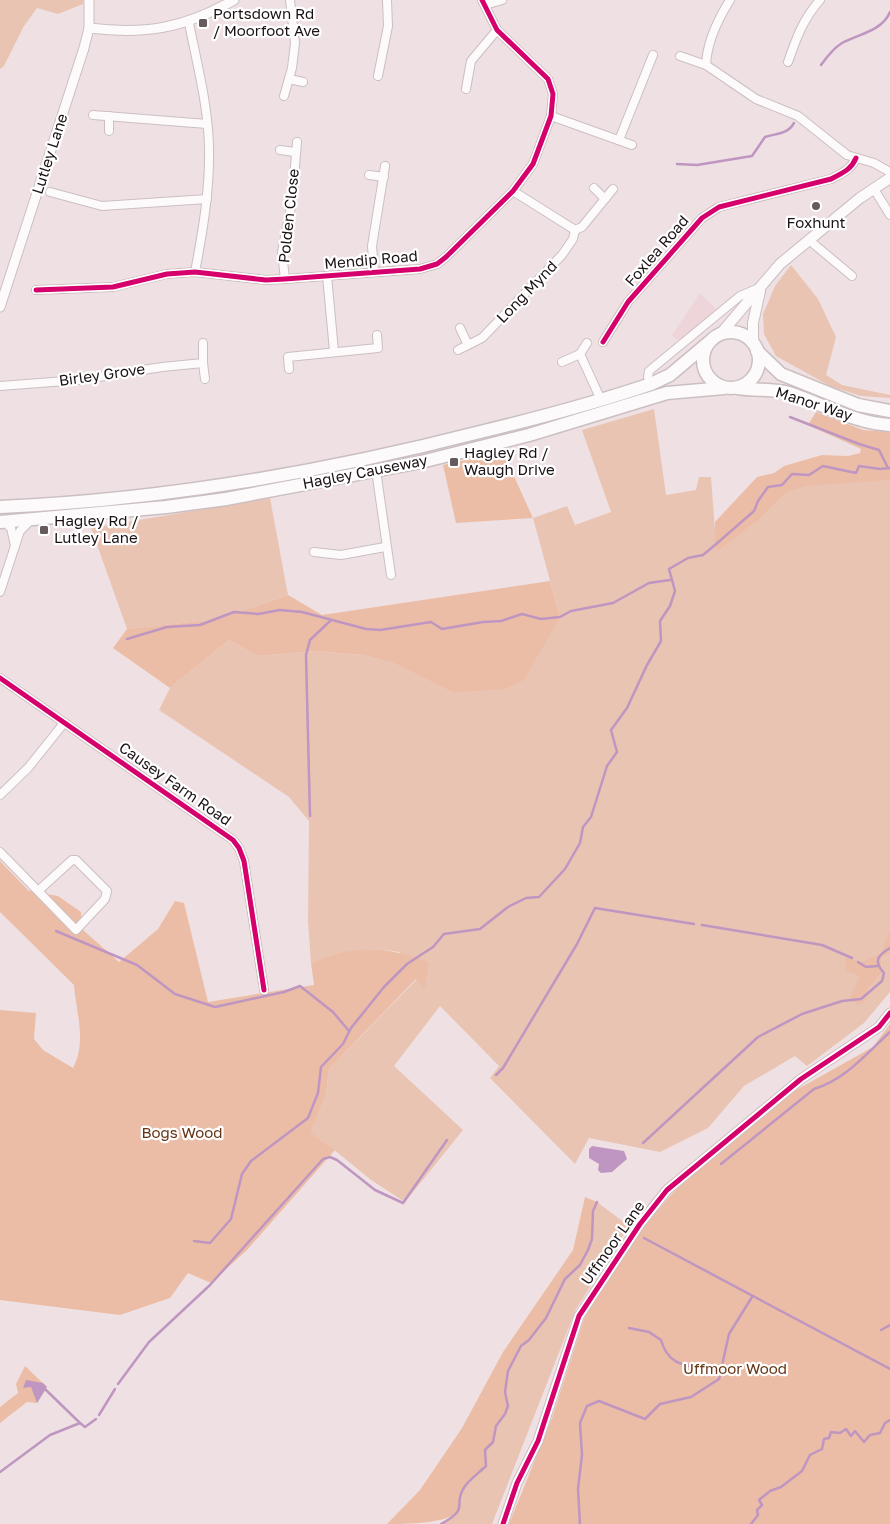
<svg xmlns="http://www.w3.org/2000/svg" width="890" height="1524" font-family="'Golos Text',sans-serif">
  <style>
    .built { fill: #eed5d9 }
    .green { fill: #e9c4b3 }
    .forest { fill: #ecbda6 }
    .water { fill: #bf96c1 }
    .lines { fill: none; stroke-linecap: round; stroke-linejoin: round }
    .stream { stroke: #bf96c1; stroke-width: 2.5 }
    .minor-casing { stroke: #cbbfc1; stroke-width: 10 }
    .tertiary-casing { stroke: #cbbfc1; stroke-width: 11 }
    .secondary-casing { stroke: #cbbfc1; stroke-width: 12 }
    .trunk-casing { stroke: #cbbfc1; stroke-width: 15 }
    .minor { stroke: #fdfafb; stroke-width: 8 }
    .tertiary { stroke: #fdfafb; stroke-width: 9 }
    .secondary { stroke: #fdfafb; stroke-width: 10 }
    .trunk { stroke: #fdfafb; stroke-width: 12 }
    .cycleway-casing { stroke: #fff; stroke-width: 8 }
    .cycleway { stroke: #d6006c; stroke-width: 5 }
    .poi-dot { fill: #655a5c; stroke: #fff; stroke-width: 2 }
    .labels { text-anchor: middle; stroke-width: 4.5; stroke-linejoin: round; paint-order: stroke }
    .poi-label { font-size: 15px; fill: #1b1214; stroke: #fff; text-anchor: start }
    .street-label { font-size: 15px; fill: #1b1214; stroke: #fff }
    .park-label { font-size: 15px; fill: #643515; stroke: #fff }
  </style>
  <rect width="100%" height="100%" fill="#efe1e3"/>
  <polygon class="built" points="700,293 716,309 688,334 677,340 672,335"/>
  <g class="green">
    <polygon points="0,0 83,0 83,4 58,14 37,8 24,26 4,66 0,69"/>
    <polygon points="791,265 818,299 836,337 826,375 842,385 890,395 890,398 861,396 830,386 776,356 764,334 763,314 775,286"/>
    <path d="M654,409L666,495L696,490L699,477H711L716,544L736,526L768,487L890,468V944L881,953L846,971L860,975L865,1000L868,989L882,973L881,957L890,954V992L864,1023L807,1066L795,1056L744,1086L708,1128L660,1152L589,1138L575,1164L490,1078L499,1066L440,1006L394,1066L463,1130L405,1202L371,1180L327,1144L309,1132L326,1095L329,1069L417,979L425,988L399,952C367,946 342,951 311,963L308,922L309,821L289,797L159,710L170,688L229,640L257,656L316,651L363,655L393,663L451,692L560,617L533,518L567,506L575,525L611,512L582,430Z"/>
    <polygon points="270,498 288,595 218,619 127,629 91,528"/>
    <path d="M597,1202L629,1226L576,1309L492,1524H441C472,1506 451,1506 465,1486C470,1479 480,1472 486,1466L485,1450L493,1442L496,1426L505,1414L508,1406L505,1392L508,1371L521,1346L529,1340L546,1318L565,1279L580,1265L588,1250L592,1239L593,1211Z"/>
  </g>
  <g class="forest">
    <polygon points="816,412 863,430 890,432 890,480 807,486 786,492 758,520 718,551 715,542 715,522 757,477 774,473 784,466 822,455 848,456 860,453 861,449 808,425"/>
    <polygon points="503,452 533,518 456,523 443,465"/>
    <polygon points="550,581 560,617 524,680 505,689 477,691 451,692 393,663 363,655 316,651 257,656 229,640 170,688 113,648 127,629 218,619 288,595 322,615"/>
    <path d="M0,861L29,891L58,896L81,912L82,929L119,962L158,929L175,901L184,903L208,1002L314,985L311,963C359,944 381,946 429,962L425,989L416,979L329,1069L326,1095L310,1132L335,1150L247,1250L211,1283L188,1273L170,1298L120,1315L0,1300V1010L36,1013L34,1039L43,1050L73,1068C87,1041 76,1012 74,985L0,912Z"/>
    <polygon points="890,930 890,954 881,957 882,973 868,989 866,1000 858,1005 850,998 860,976 845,971 846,958 862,962 881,953"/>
    <polygon points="890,1024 890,1524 509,1524 552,1418 585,1316 640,1230 688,1176 789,1094 873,1047"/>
    <path d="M585,1197L597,1202L593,1211L592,1239L588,1250L580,1265L565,1279L546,1318L529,1340L521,1346L508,1371L505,1392L508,1406L505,1414L496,1426L493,1442L485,1450L486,1466C477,1475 466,1483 462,1495C460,1500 461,1506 459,1510C450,1524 406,1524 387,1524L420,1490L462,1428L503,1352L573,1250Z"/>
    <polygon points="25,1366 47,1387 37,1403 27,1402 0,1423 0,1407 18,1393 16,1384"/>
  </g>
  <g class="water">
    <polygon points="592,1146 624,1151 627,1159 612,1172 601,1173 598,1170 599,1164 589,1158 589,1149"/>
    <polygon points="26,1380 43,1383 47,1387 37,1403 31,1387 23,1388"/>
  </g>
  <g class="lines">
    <g class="stream">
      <path d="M821,65C826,58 834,48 842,43C859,34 882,31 890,12"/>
      <path d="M677,164L697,165L752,156L765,137C777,133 787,135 794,123"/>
      <polyline points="790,417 859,444 879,450 888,468"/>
      <polyline points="127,639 167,627 200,625 234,612 258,614 280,610 302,612 366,629 380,630 431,622 442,629 483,622 501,621 522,614 541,619 560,617 571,611 613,603 649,583 670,580"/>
      <polyline points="310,816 306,655 310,640 330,621"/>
      <polyline points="702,925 822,945 852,958"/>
      <polyline points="56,931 137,965 175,994 215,1007 284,992 300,986 333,1012 349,1031"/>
      <polyline points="858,962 866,967 877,966"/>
      <polyline points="496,1075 503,1068 577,944 595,908 694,924"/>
      <path d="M643,1143L758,1037L802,1014L842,1001L861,999L882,981L884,973C873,961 878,955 890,948"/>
      <path d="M721,1164L814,1089C845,1080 866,1054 890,1032"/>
      <polyline points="644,1238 890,1369"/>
      <polyline points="194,1241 210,1243 231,1219 242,1174 251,1161 308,1118 318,1093 321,1067 343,1044 351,1028 384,987 407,964 433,947 444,934 480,929 508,907 526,898 539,897 565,869 580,843 583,827 591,817 607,766 617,752 611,730 627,708 647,665 661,641 660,621 670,606 675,591 669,569 688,558 703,555 715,545 754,511 758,501 768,487 782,485 792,474 809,475 823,466 856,473 859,466 880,469 890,468"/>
      <path d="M629,1328L649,1332L661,1340C670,1372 694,1363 720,1373"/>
      <polyline points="881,1330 890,1325"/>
      <polyline points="118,1384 149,1342 210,1285 323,1159 330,1157 337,1160 375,1190 403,1203 447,1140"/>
      <polyline points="46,1390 80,1423"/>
      <polyline points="99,1415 115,1389"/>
      <polyline points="0,1472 50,1435 80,1423 85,1427 96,1419"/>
      <path d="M441,1524C472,1507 451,1506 465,1486C470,1479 480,1472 486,1466L485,1450L493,1442L496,1426L505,1414L508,1406L505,1392L508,1371L521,1346L529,1340L546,1318L565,1279L580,1265L588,1250L592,1239L593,1211L597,1202"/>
      <polyline points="580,1524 578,1489 582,1455 580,1423 587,1406 599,1401 645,1419 660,1404 691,1397 719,1379 729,1334 752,1297"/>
      <polyline points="751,1524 758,1515 757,1510 762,1505 759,1500 770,1491 781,1487 802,1471 810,1455 822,1449 824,1439 829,1438 831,1432 840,1433 846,1429 851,1436 855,1431 864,1442 870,1435 880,1433 885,1423 890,1420"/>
    </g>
    <defs>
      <g id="minor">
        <path d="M730,0C718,19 707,42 706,65L756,99L798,116L847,155L874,163L890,172"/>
        <polyline points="485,5 502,0"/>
        <path d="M189,23C197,64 208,105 209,147C210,189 203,230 195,272"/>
        <polyline points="680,56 706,65"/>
        <path d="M788,62C796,39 803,19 820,0"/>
        <polyline points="378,76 388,26 387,0"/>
        <polyline points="289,79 303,82"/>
        <polyline points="466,89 471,61 497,30"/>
        <polyline points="284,96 292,68 295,43 290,0"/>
        <polyline points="93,115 207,124"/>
        <polyline points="551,116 632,145"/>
        <polyline points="109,131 109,116"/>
        <polyline points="619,140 653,55"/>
        <polyline points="280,150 295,152"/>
        <polyline points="369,175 384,177"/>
        <polyline points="594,188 605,199"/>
        <polyline points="874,189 890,215"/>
        <polyline points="50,192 102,206 207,199"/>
        <polyline points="575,230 582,227 613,189"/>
        <polyline points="809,240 852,276"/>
        <polyline points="374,271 372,246 385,166"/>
        <polyline points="327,276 334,351"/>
        <polyline points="285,279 282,252 292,202 297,142"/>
        <polyline points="36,290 113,287 167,274 195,272 266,280 285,279 420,269 437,264 446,257 513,191 533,164 551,116 553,94 548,79 497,30 482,0"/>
        <polyline points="460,328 468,345"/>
        <path d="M603,342L628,302L702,218L719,207L831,179C842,173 851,170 856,158"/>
        <polyline points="458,350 482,338 562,255 573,239 575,230 513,191"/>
        <polyline points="580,354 587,343"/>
        <polyline points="562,362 580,354 601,400"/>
        <polyline points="203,363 205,379"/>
        <polyline points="289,369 288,357 378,348 377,335"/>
        <polyline points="651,384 648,377 649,371 740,296 759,288"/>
        <polyline points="0,386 79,380 162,367 203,363 203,343"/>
        <polyline points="376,470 391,575"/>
        <polyline points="4,522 11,528 15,546 20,531 30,521"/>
        <polyline points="314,552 341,555 385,547"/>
        <polyline points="0,592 15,546"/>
        <polyline points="0,678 233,840 239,848 244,861 264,990"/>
        <polyline points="0,795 28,768 64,723"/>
        <polyline points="0,852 76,930 105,899 107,891 76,860 72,860 38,891"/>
      </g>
      <g id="tertiary">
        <path d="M89,28C146,35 184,28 234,0"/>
        <polyline points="0,307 84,48 89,28 89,0"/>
        <polyline points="503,1524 517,1483 538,1441 579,1316 640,1224 667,1190 801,1079 879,1027 890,1013"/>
      </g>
      <g id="secondary">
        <polyline points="723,331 780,264 860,198 890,178"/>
        <polyline points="753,343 753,323 760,291"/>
      </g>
      <g id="trunk">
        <circle cx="731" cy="360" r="28"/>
        <polyline points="757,351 781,374 858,405 890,411"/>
        <path d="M738,388C755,391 773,388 789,393C823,404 854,423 890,425"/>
        <path d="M0,507C162,500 324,472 480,432C538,418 595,403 651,384L670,375L708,343"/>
        <polyline points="0,522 166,507 226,499 316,482 421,462 529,435 667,393 724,388"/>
      </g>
    </defs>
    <use href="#minor" class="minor-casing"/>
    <use href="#tertiary" class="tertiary-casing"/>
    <use href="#secondary" class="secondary-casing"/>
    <use href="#trunk" class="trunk-casing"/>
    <use href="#minor" class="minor"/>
    <use href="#tertiary" class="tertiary"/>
    <use href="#secondary" class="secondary"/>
    <use href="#trunk" class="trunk"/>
    <defs>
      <g id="cycleway">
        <polyline points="36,290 113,287 167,274 195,272 266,280 285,279 420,269 437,264 446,257 513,191 533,164 551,116 553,94 548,79 497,30 482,0"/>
        <path d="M603,342L628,302L702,218L719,207L831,179C842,173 851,170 856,158"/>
        <polyline points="0,678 233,840 239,848 244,861 264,990"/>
        <polyline points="503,1524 517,1483 538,1441 579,1316 640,1224 667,1190 801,1079 879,1027 890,1013"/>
      </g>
    </defs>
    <use href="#cycleway" class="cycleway-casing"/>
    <use href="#cycleway" class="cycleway"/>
  </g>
  <g class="poi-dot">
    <rect x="198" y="18" width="10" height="10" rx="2.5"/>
    <circle cx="816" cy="206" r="5"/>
    <rect x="449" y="457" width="10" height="10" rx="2.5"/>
    <rect x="39" y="525" width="10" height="10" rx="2.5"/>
  </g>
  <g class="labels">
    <g class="poi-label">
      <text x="213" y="19">Portsdown Rd<tspan x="213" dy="17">/ Moorfoot Ave</tspan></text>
      <text x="816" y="228" text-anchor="middle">Foxhunt</text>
      <text x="464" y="458">Hagley Rd /<tspan x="464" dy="17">Waugh Drive</tspan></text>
      <text x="54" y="526">Hagley Rd /<tspan x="54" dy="17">Lutley Lane</tspan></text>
    </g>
    <g class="street-label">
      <text transform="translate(50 154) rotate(-72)" y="5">Lutley Lane</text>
      <text transform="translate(289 216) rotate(-84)" y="5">Polden Close</text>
      <text transform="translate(657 251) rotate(-49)" y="5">Foxlea Road</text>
      <text transform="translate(371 260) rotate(-5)" y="5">Mendip Road</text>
      <text transform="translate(527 292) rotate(-46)" y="5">Long Mynd</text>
      <text transform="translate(102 375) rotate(-8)" y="5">Birley Grove</text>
      <text transform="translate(814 404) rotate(18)" y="5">Manor Way</text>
      <text transform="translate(365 472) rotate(-11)" y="5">Hagley Causeway</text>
      <text transform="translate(175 784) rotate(35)" y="5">Causey Farm Road</text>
      <text transform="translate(613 1243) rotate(-55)" y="5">Uffmoor Lane</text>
    </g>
    <g class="park-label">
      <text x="182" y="1138">Bogs Wood</text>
      <text x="735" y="1374">Uffmoor Wood</text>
    </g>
  </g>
</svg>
